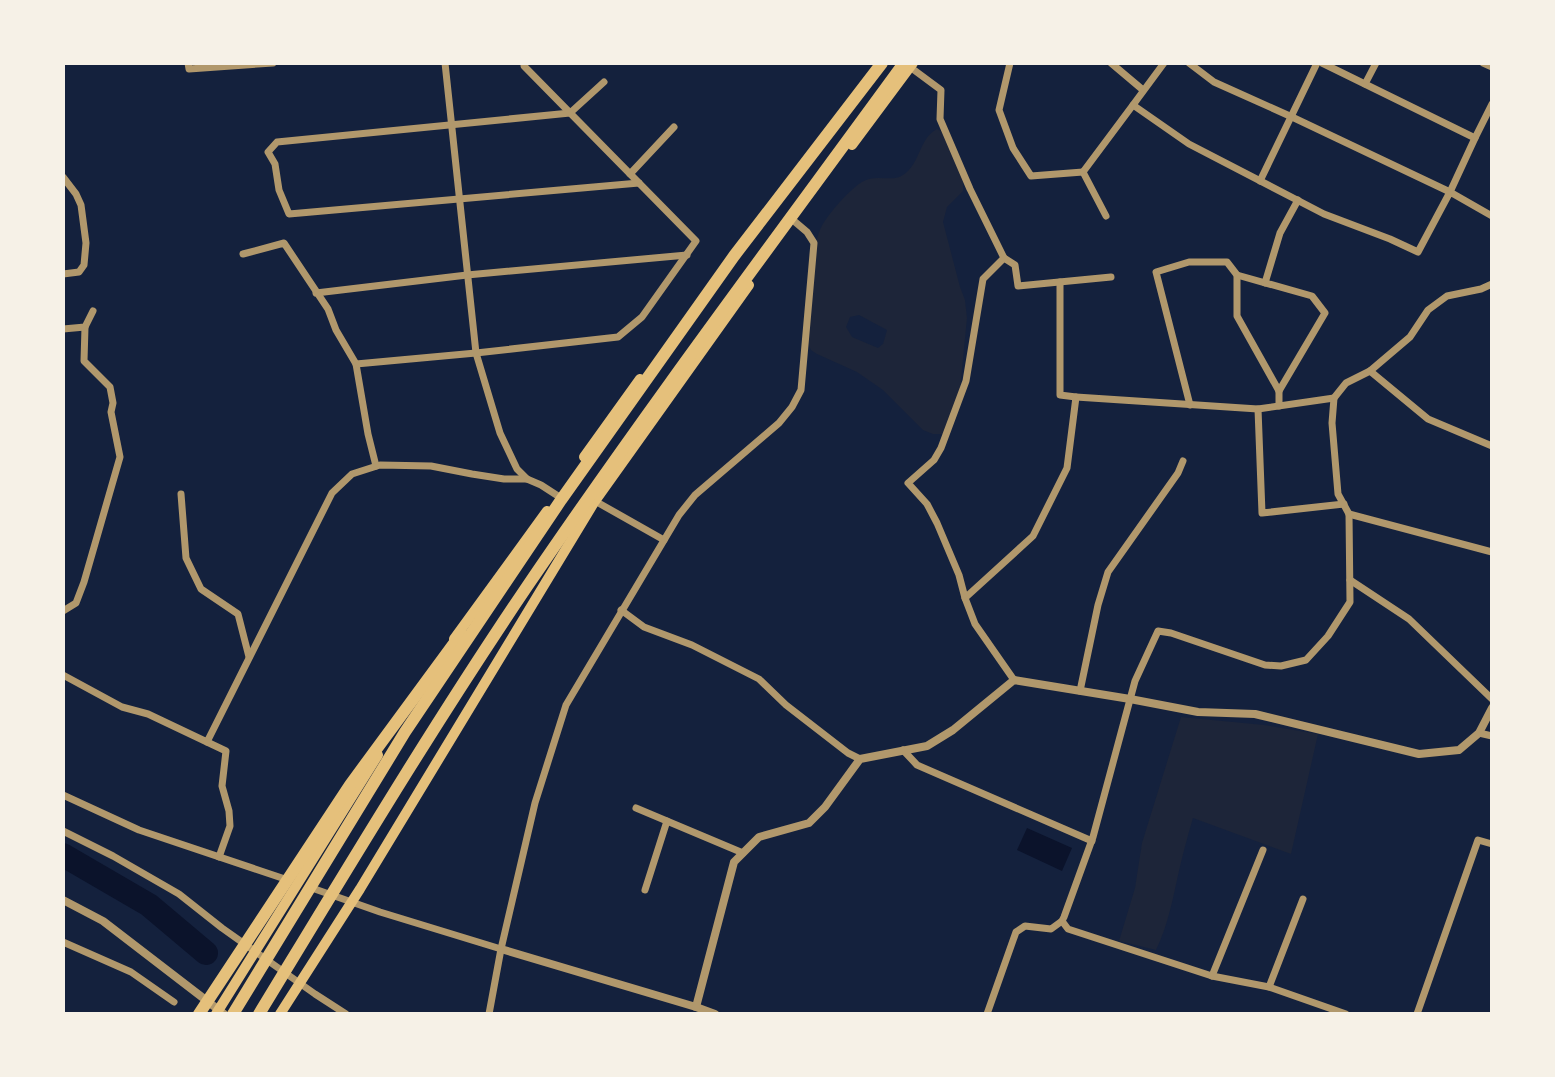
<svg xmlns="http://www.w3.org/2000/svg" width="1555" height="1077" font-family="Mulish,sans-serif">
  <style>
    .green { fill: #1d2539; fill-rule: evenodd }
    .water { fill: #0b132b }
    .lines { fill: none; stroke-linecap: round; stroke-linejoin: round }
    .river { stroke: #0b132b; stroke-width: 24 }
    .minor { stroke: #b1986c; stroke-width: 7 }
    .tertiary { stroke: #b1986c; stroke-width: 8 }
    .trunk { stroke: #e5c07b; stroke-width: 10 }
    .motorway { stroke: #e5c07b; stroke-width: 12 }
  </style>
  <rect width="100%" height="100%" fill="#14213d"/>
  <g class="green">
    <path d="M937,129L948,135L963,178V191L947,207L943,222L960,287L965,300L967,318L959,400L944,434H933L923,430L883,390L857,372L817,354L811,350L807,341C807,318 811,295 813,272C814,258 814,243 820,230C825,217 850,189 862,182C877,173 891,183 903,175C920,165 919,138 937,129ZM859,315L887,330L883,344L878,348L852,337L846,327L850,317Z"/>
    <path d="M1181,717L1264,725L1318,734L1291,854L1193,818C1188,835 1183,853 1179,871C1173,898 1168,925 1156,950L1119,941L1135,888L1142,843Z"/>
  </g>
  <polygon class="water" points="1027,828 1072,848 1062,871 1017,850"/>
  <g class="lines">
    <polyline class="river" points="63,855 149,905 206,953"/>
    <g class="minor">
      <polyline points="188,63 189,69 273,63"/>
      <polyline points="445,63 476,353 500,433 517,469 527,479 541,485 558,496"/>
      <polyline points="1010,63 999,110 1013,148 1031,176 1083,172"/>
      <polyline points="1111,63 1143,90"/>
      <polyline points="1164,63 1133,105 1189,144 1324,214 1390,239 1418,252 1450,192 1492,216"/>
      <polyline points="1189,63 1214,82 1292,117 1450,192 1475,138 1322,63"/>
      <polyline points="1483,63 1492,67"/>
      <polyline points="910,67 941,90 940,119 970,189 1004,258 1015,265 1018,286 1111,277"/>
      <polyline points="604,82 570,113 277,142 268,152 275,164 279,190 289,214 639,183"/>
      <polyline points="1365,84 1376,63"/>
      <polyline points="1475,138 1492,104"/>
      <polyline points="630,174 674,127"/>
      <polyline points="63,177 76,194 81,205 86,243 84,265 79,272 63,274"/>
      <polyline points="1260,181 1317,63"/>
      <polyline points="1106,216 1083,172 1133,105"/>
      <polyline points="243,254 284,243 328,309 336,330 356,364 368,434 376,466"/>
      <polyline points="1237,275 1312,296 1325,313 1279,391"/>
      <polyline points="1060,282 1060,395 1076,397"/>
      <polyline points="1265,283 1280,233 1298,200"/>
      <polyline points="316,293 467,275 687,255"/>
      <polyline points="63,329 85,327 93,311"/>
      <polyline points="356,364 476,353 618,337 642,317 696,241 524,66 524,63"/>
      <polyline points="1370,371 1428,419 1492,446"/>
      <polyline points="1190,405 1156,272 1189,262 1227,262 1237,275 1237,316 1279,391 1279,406"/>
      <polyline points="1258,409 1262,513 1344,504"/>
      <polyline points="181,494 186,558 201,589 238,614 249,657"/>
      <polyline points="595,501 664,540"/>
      <polyline points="1349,514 1492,552"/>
      <polyline points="1350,580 1409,619 1492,699"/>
      <polyline points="965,598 959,575 937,523 927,504 908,483 934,460 941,448 966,381 983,279 1004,258"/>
      <polyline points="621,610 644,627 692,645 759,679 786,705 848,753 860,759"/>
      <polyline points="63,611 76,603 84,582 120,457 111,412 113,403 110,387 84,361 85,327"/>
      <polyline points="63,675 122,707 148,714 207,742 332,493 352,474 380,465 431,466 472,474 504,479 527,479"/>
      <polyline points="1014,680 975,624 965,598 1033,536 1067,468 1076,397 1258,409 1334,398"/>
      <polyline points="1080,691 1098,605 1108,572 1178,473 1183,461"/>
      <polyline points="1479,733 1492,736"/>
      <polyline points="207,742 226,751 222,786 229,811 230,826 219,857"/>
      <polyline points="903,750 917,765 1092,841"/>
      <polyline points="63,795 139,830 288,880"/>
      <polyline points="636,808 743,853"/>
      <polyline points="63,831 113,856 179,894 222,928 315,994 346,1014"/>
      <polyline points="309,887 380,912 501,949"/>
      <polyline points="645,890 667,821"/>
      <polyline points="1062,921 1068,929 1212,976 1269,987 1346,1014"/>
      <polyline points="63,942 131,972 174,1002"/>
      <polyline points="1212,976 1263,850"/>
      <polyline points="1269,987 1303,899"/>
      <polyline points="489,1014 501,949 535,803 566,705 679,515 695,495 779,423 792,407 801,390 814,243 807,232 794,221"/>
      <polyline points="987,1014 1016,932 1025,926 1051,929 1062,921 1064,917 1093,837 1135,681 1158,631 1171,633 1265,665 1281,666 1306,660 1328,636 1350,602 1349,514 1338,494 1332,423 1334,398 1346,383 1370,371 1410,337 1428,310 1447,296 1481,289 1492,284"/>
      <polyline points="1417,1014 1478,840 1492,844"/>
    </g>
    <g class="tertiary">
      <polyline points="63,900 103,921 224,1014"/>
      <polyline points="501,949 696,1007 715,1014"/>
      <polyline points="696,1007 734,862 759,837 809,823 825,807 860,759 927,746 953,730 1014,680 1130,699 1198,712 1255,714 1419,754 1459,750 1479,733 1492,708"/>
    </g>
    <g class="trunk">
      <polyline points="852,145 913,63"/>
      <polyline points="584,457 640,379"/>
      <polyline points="454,639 547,511"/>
      <polyline points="216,1014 378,755"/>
      <polyline points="280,1014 360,889 595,501 749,285"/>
    </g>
    <g class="motorway">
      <polyline points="199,1014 350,785 461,634"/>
      <polyline points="233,1014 405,732 561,500 734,256 882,63"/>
      <path d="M259,1014C346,871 432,727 526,588C647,410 777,237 904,63"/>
    </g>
  </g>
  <rect width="1555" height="1077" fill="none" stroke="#f6f1e7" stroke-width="130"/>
</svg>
